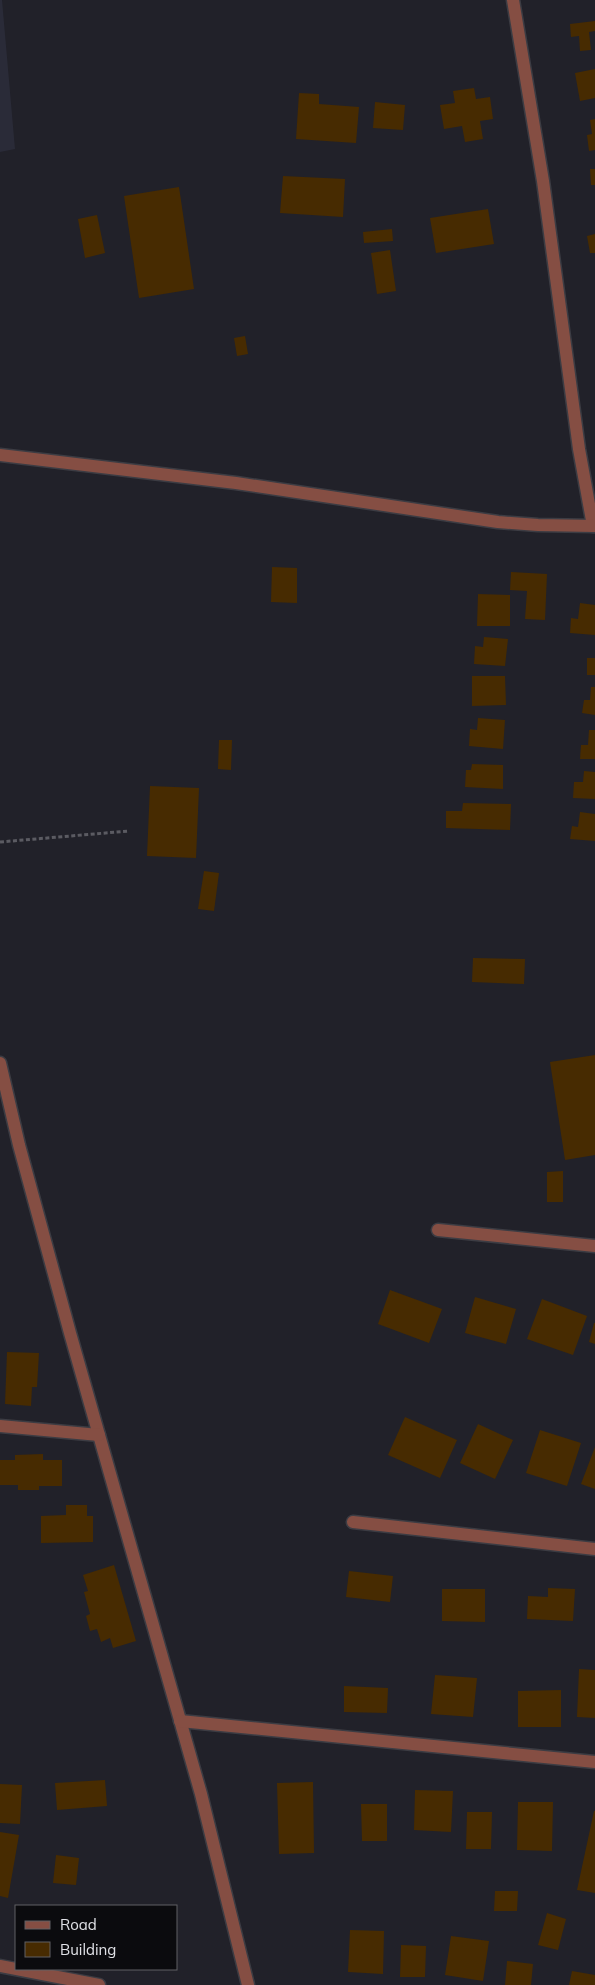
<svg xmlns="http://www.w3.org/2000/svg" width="595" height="1985" font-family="Mulish,sans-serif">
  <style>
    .built { fill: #2a2b38 }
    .building { fill: #472b01 }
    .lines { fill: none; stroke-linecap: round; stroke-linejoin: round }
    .minor-casing { stroke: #3c3c43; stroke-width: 15 }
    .path { stroke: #5b5b62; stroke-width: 3; stroke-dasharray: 4 2.5; stroke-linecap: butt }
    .minor { stroke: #854e43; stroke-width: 12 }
  </style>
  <rect width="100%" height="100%" fill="#212129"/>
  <polygon class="built" points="0,0 2,0 15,149 0,152"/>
  <g class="building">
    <polygon points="595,21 595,31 589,32 591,50 580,51 579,36 571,37 570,24"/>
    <polygon points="595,69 595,98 580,101 575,73"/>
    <polygon points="474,88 476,99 490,97 493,119 480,121 483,139 465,142 462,126 444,129 440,105 455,103 453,91"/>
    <polygon points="299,93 319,94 319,104 359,107 356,143 296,139"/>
    <polygon points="375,102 405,105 403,130 373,128"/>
    <polygon points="595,119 595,150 589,151 587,135 592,134 590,120"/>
    <polygon points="590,169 595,169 595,185 591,185"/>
    <polygon points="283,176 345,179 343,217 280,213"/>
    <polygon points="179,187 194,289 139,298 124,196"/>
    <polygon points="488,209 494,244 436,253 430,218"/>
    <polygon points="97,215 105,253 85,258 78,219"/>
    <polygon points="392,229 393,241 364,243 363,232"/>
    <polygon points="595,234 595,253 590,253 587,236"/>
    <polygon points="390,250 396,291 377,294 371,253"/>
    <polygon points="245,336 248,354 237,356 234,338"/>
    <polygon points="272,567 297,568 297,603 271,602"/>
    <polygon points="511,572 547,574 545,620 525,619 527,591 510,590"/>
    <polygon points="478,594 510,595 510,626 477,626"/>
    <polygon points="580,603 595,605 595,635 570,633 571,618 578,619"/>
    <polygon points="484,637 508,639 505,666 474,664 475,646 483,647"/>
    <rect x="587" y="658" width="8" height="17"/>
    <polygon points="472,676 505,676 506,705 472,706"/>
    <polygon points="591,687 595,687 595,715 582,713 584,700 590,700"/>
    <polygon points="478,718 505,720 503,749 469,746 470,729 477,730"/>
    <polygon points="589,730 595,730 595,759 580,759 581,745 588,745"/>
    <polygon points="219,740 232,740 231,770 218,769"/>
    <polygon points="472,764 503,765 503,789 465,787 466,770 471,770"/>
    <polygon points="584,771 595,772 595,799 573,798 574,782 583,782"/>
    <polygon points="150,786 199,788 196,858 147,856"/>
    <polygon points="463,803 511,804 510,830 446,828 446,811 462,811"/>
    <polygon points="580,812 595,814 595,841 570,839 572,826 578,827"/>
    <polygon points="204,871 219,873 214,911 198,909"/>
    <polygon points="473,958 525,959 524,984 472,982"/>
    <polygon points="595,1055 595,1155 565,1160 550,1062"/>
    <polygon points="563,1171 563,1202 547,1202 547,1172"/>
    <polygon points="390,1290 442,1309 429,1343 378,1324"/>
    <polygon points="475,1297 516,1309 506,1344 465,1333"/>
    <polygon points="542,1299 587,1316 573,1355 527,1339"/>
    <polygon points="594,1323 595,1323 595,1344 589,1342"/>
    <polygon points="7,1352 39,1353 37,1387 32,1387 31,1406 5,1404"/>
    <polygon points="405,1417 457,1440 440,1478 388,1455"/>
    <polygon points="478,1424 513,1440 495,1479 460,1463"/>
    <polygon points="540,1430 581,1443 567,1486 526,1473"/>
    <polygon points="595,1447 595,1489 581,1484"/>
    <polygon points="43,1454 43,1460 62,1460 62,1486 39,1486 39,1490 18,1490 18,1485 0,1485 0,1460 15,1460 15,1455"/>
    <polygon points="66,1505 87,1505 87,1516 93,1516 93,1542 41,1543 41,1516 66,1515"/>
    <polygon points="114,1565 136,1641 113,1648 110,1638 101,1642 97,1629 90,1631 86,1616 90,1614 84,1592 88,1591 83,1575"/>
    <polygon points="349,1571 393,1576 390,1602 346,1597"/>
    <polygon points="548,1588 575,1589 573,1621 527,1619 528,1596 548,1597"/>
    <polygon points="442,1589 485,1589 485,1622 442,1621"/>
    <polygon points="579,1669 595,1670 595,1718 577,1717"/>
    <polygon points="435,1675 477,1678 473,1717 431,1714"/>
    <polygon points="344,1686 388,1688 387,1713 344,1712"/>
    <polygon points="561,1690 561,1727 518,1727 518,1691"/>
    <polygon points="105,1780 107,1806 57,1810 55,1783"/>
    <polygon points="313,1782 314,1853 279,1854 277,1783"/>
    <polygon points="0,1784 22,1785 20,1824 0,1823"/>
    <polygon points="415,1790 453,1791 451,1832 414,1830"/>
    <polygon points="518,1802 553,1802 552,1851 517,1850"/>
    <polygon points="361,1804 387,1804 387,1841 362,1841"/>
    <polygon points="594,1811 595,1811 595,1893 577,1890"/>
    <polygon points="467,1812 492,1812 491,1849 466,1849"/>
    <polygon points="0,1832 19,1835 8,1898 0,1896"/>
    <polygon points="56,1855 79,1858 76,1885 53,1883"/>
    <polygon points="495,1891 518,1891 517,1911 494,1911"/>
    <polygon points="547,1913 566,1919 558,1950 538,1945"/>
    <polygon points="350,1930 384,1931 383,1974 348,1972"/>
    <polygon points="451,1936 489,1941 483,1981 445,1975"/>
    <polygon points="401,1945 426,1946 425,1977 400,1977"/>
    <polygon points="507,1961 533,1964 531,1985 505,1985"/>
    <polygon points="572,1971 595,1975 595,1985 569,1985"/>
  </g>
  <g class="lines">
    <defs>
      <g id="minor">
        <polyline points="513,0 543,181 579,449 593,526"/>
        <polyline points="0,455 236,483 498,522 538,525 595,526"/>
        <polyline points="0,1063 19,1145 70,1333 201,1794 248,1985"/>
        <polyline points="438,1230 595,1246"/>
        <polyline points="0,1426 99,1435"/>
        <polyline points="353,1522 595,1549"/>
        <polyline points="180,1721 595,1762"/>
        <polyline points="0,1966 99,1985"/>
      </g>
    </defs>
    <use href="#minor" class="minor-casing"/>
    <polyline class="path" points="0,842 129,831"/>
    <use href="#minor" class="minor"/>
  </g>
  <rect x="15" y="1905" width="162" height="65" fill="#0b0b0e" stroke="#606164"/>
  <rect x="25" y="1921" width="25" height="8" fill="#854e43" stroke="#606164"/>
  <text x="60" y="1930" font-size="15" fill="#e0e1e6">Road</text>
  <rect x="25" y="1942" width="25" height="15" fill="#472b01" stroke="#606164"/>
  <text x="60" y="1955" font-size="15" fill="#e0e1e6">Building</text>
</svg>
